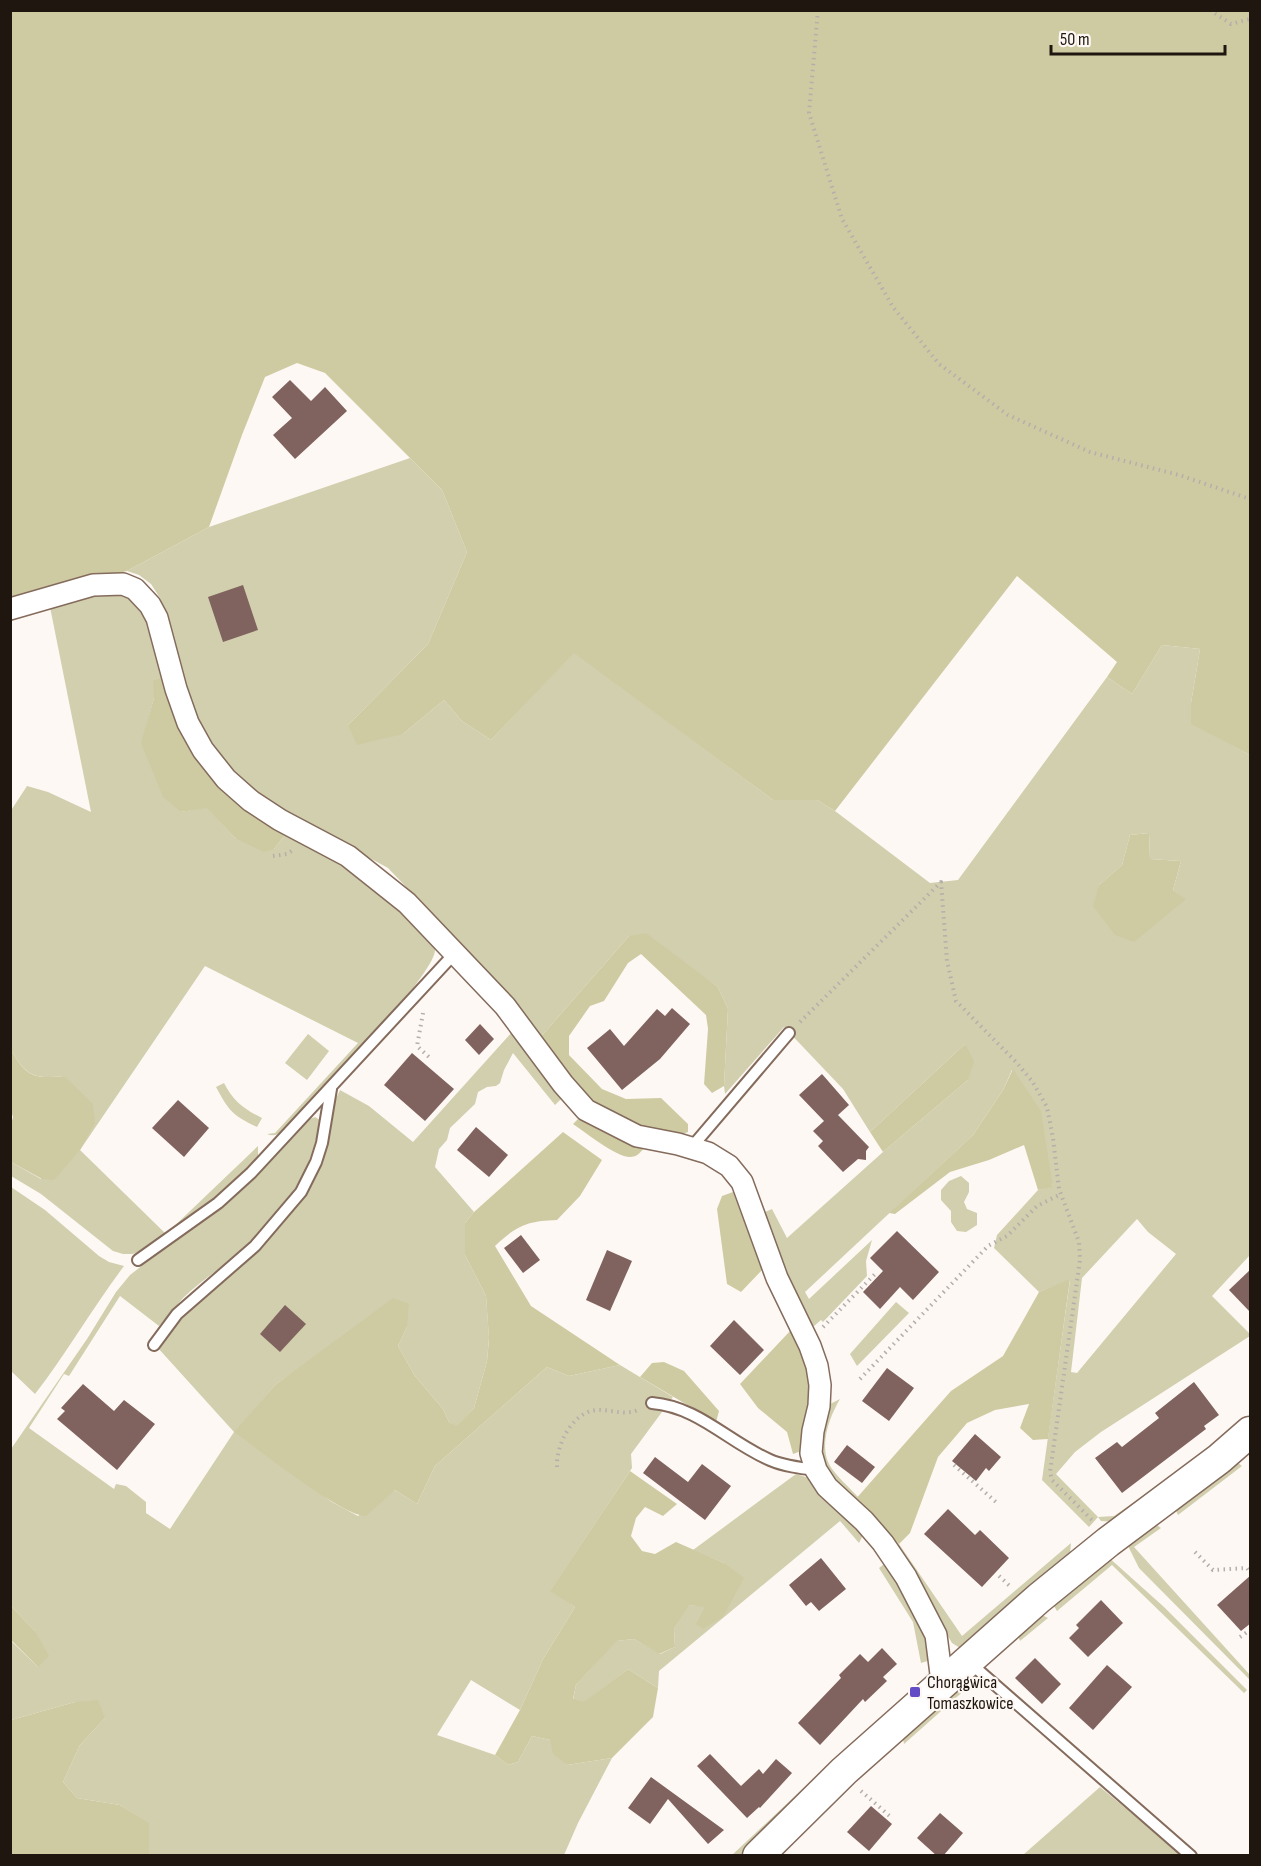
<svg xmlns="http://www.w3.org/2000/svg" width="1261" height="1866" font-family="'Sofia Sans Condensed',sans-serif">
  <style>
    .green { fill: #d1cfae; fill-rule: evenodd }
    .forest { fill: #cecba3 }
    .building { fill: #80625e }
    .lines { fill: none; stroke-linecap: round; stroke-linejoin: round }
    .lane-casing { stroke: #846b5c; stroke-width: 14 }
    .street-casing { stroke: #846b5c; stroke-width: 24 }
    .secondary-casing { stroke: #846b5c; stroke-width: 33 }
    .path { stroke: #b5aeaa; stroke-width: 4; stroke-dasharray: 1.5 4.5; stroke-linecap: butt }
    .lane { stroke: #fff; stroke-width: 10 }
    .street { stroke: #fff; stroke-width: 21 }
    .secondary { stroke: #fff; stroke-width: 30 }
    .poi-dot { fill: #634cc5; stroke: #fef8f4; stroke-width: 2 }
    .labels { text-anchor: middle; stroke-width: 4.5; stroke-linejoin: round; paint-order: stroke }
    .poi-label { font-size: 18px; fill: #201610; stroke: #fef8f4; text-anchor: start }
  </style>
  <rect width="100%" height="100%" fill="#fef8f4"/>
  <g class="green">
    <path d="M410,458L442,490L467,552L428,644L348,725L403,734L444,700L462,721L491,740L574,652L773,800H817L835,811L930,883L958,880L1107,677L1132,694L1162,645L1200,649L1191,703V723L1250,755V1255L1212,1296L1250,1334V1336L1101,1432L1075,1452L1056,1474L1098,1517L1114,1516L1202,1455L1116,1522L1101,1521L1098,1517L1089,1527L1042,1480L1070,1280L1039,1292L994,1248L997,1235L1038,1190L1053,1186L1012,1070L1003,1090L973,1135L805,1292L809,1299L872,1240L866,1261L867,1276L823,1322L821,1320L814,1326L809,1325C791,1289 772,1252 765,1212L772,1209L787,1238L883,1152L968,1080L965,1044L870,1132L843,1089L784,1027L725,1094L724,1086L728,1009L718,987L687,965L629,936L538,1040L461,944L388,868L289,814L244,785L215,752L199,724L188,693L160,598L151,584L139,575L127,571L209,527ZM1149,833L1150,859L1181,861L1173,890L1185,899L1099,885L1122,865L1130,835ZM1137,1219L1148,1232L1176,1254L1077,1373L1071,1372L1082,1278Z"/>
    <path d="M124,593L137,601L146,614L166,676L154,680V698L142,743L181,812L207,807L235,838L274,849L286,834L315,846L376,884L431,941C432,944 435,947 435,950C435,976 309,1105 286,1130C280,1134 274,1137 267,1134L275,1133L358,1043L205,966L80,1150L166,1234L258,1146V1159L213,1200L143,1251L132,1254H123L113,1251L41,1194L11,1176V1162L41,1179L64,1076C34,1079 27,1077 11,1050L10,812L27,786L48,792L91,812L50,607L80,595Z"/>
    <path d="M513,1031L562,1098L555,1105L513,1053L504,1070L500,1083L496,1086L487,1087L478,1092L475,1104L450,1128L447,1140L439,1149L435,1167L474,1212L465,1223V1255L486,1296L489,1338L487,1361L474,1408L457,1427L449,1422L443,1409L415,1376L398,1346L407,1327L323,1351L275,1385L235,1432L332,1502L358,1516L395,1490L417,1504L435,1466L547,1367L569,1376L620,1365L673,1397L631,1454L632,1468L551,1590L575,1607L543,1659L520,1710L471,1680L437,1735L495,1755L508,1765L518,1762L532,1736L550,1740L567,1765L612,1758L578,1823L564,1855H149L148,1823L120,1805L77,1798L63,1782L80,1745L105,1718L75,1702L11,1720L10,1640L38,1667L35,1631L11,1606V1449L87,1339L116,1292L130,1275L249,1182L310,1119L315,1117L320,1120C311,1175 284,1211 244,1248C224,1266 202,1280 183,1298C175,1307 167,1317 159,1326L120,1296L69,1376L64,1374L29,1428L114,1489L116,1484L126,1486L146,1502V1513L170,1529L234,1432L158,1348L189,1310L251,1258L302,1198L320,1168L328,1145L335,1101L340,1090L369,1106L413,1142Z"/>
    <polygon points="308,1034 329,1051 307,1080 285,1063"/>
    <path d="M224,1083C233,1101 244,1109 262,1118L257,1127C232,1115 229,1111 216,1087Z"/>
    <polygon points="961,1176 969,1183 969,1192 964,1202 967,1209 977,1213 977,1225 966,1232 957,1231 951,1222 951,1211 941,1200 941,1190 949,1181"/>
    <path d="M11,1187L45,1210L99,1256L109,1262L124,1266C93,1307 67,1353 35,1394L11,1371Z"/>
    <polygon points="896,1302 909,1313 857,1366 850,1354"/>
    <path d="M840,1399C830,1416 819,1444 829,1464C834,1474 850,1488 858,1497L854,1501L899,1544L962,1636L1071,1543L1070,1553L965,1646L960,1648L952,1643L920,1588L824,1469C818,1443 822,1429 830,1404Z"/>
    <polygon points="1233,1459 1242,1466 1178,1515 1173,1504"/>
    <polygon points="796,1474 809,1478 864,1533 859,1543 840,1521 659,1671 658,1688 628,1669 584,1703 573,1700 576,1685 616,1641 634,1639 660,1654 675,1647 674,1629 688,1605 706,1606 703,1629 724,1563 693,1550"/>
    <polygon points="1151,1521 1161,1528 1134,1547 1250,1675 1250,1680 1139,1568 1125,1540"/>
    <polygon points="1106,1555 1164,1607 1247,1690 1244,1693 1112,1565 1057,1611 1054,1606 1060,1594"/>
    <polygon points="888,1561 925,1629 931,1660 921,1663 913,1622 879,1568"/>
    <polygon points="1042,1615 1048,1618 1020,1641 1017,1633"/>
    <polygon points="971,1676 976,1680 904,1744 902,1734"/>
    <polygon points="857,1738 858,1742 740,1855 731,1856"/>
    <polygon points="1100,1787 1182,1855 1023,1855"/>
  </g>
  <g class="forest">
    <polygon points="10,11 1250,11 1250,755 1191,724 1191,703 1200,649 1162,645 1132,694 1107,677 1117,662 1017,576 835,811 817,800 773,800 574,653 491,740 462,721 444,700 403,734 357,745 348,725 428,644 467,552 442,490 325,373 297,363 265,377 242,435 209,527 127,571 11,600"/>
    <polygon points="166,676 216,783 249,812 286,834 274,849 264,852 235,838 207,808 181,812 163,797 141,743 154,698 153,680"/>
    <polygon points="1149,833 1150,859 1181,861 1173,890 1186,899 1134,942 1115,935 1093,906 1099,885 1122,865 1130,835"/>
    <polygon points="646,933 718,987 728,1009 724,1086 712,1093 704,1084 708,1029 706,1015 641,954 628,963 604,1001 590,1006 569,1036 569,1055 602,1089 626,1099 661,1098 688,1124 688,1132 678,1136 619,1120 594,1106 538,1040 629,936"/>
    <polygon points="965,1044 974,1061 968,1080 883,1152 870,1132"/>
    <path d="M11,1050C27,1077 33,1079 64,1076L93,1104L95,1123L80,1150L54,1180L42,1179L11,1162L10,1128L13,1117L11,1111V1083L12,1081L11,1078Z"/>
    <polygon points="1013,1069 1041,1111 1053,1187 1038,1190 1024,1145 989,1160 950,1172 895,1214 889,1213 973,1135 1003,1090"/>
    <path d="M578,1119L612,1136L645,1147C640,1153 637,1157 630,1157C616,1157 585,1132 573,1124Z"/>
    <path d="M563,1132L602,1160L580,1196L557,1220C527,1221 516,1226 495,1246L531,1306L620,1365L569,1376L547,1367L435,1466L417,1504L395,1490L366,1516C340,1515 260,1450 234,1432L275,1385L393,1298L409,1304L407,1327L398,1346L415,1376L443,1409L449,1422L457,1426L474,1408L487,1361L489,1339L486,1296L465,1255V1223L474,1212Z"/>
    <polygon points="733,1192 762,1270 741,1292 727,1284 717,1209 722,1196"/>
    <polygon points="1070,1279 1048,1439 1033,1440 1020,1428 1029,1404 995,1410 967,1423 938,1457 910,1533 899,1544 854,1501 951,1391 1003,1356 1039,1292"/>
    <path d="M791,1330C799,1345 808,1363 810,1379C812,1403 807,1427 804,1450L793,1454L787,1432L758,1408L740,1384Z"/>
    <polygon points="664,1362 684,1371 719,1411 716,1422 640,1377 652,1363"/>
    <polygon points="630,1471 677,1504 663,1516 645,1507 636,1518 631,1536 642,1551 655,1554 676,1542 724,1563 744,1578 723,1617 703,1629 696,1624 705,1607 689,1605 674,1629 675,1647 659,1654 634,1639 617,1641 576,1685 573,1699 584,1702 628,1669 658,1688 653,1717 612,1758 567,1765 553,1754 550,1740 532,1736 518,1762 508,1765 495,1755 520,1710 543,1659 575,1607 550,1591"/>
    <polygon points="11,1606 35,1631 49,1656 38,1667 11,1640"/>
    <polygon points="98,1700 105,1718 80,1745 63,1782 77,1798 120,1805 149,1823 149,1855 11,1855 11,1720 75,1702"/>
  </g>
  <g class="building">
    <polygon points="290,380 311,401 325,387 347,411 295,459 273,435 292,418 272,397"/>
    <polygon points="243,585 258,630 223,642 208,597"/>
    <polygon points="672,1008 690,1024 660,1059 622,1090 587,1048 610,1029 624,1046 657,1009 665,1016"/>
    <polygon points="480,1024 494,1039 479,1055 465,1040"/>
    <polygon points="412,1053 454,1089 425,1121 384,1085"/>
    <polygon points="822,1074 849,1105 838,1115 869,1147 866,1151 866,1160 858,1159 843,1172 818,1146 823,1141 813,1131 824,1121 799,1095"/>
    <polygon points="178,1100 209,1128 184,1157 152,1128"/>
    <polygon points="476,1127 508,1155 489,1177 457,1150"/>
    <polygon points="897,1231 939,1272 913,1300 900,1287 880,1309 863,1292 883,1271 870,1258"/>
    <polygon points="521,1235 540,1260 523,1273 504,1248"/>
    <polygon points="607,1250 632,1261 610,1311 586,1300"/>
    <polygon points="1251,1269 1251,1313 1229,1290"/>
    <polygon points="285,1305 306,1324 280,1352 260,1334"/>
    <polygon points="734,1320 764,1350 740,1375 710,1346"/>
    <polygon points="887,1368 914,1388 889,1421 862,1401"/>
    <polygon points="1194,1382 1219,1415 1204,1426 1206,1429 1122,1493 1095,1458 1117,1442 1122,1447 1159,1418 1155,1413"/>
    <polygon points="83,1384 114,1411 124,1400 155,1424 117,1470 57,1419 65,1411 61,1408"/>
    <polygon points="975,1434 1001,1457 989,1471 986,1468 976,1481 952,1461"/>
    <polygon points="847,1445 875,1467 862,1483 834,1462"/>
    <polygon points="655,1457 688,1482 702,1464 731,1486 705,1520 643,1473"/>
    <polygon points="948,1509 975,1535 980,1530 1009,1558 982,1587 924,1534"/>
    <polygon points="821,1558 846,1589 819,1611 811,1602 806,1606 789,1585"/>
    <polygon points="1251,1575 1251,1623 1241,1631 1217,1605"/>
    <polygon points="1101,1600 1123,1623 1088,1657 1069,1638 1079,1628 1076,1625"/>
    <polygon points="882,1648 897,1664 883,1677 887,1681 865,1702 863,1699 820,1745 798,1723 841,1678 839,1675 860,1654 868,1662"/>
    <polygon points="1035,1658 1061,1684 1042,1704 1015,1678"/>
    <polygon points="1107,1665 1132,1687 1093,1730 1069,1708"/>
    <polygon points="710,1754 741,1786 759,1769 763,1774 776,1759 792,1773 760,1808 759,1807 747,1818 697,1766"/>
    <polygon points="651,1777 673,1793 670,1798 673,1793 724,1830 708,1844 668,1799 650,1824 628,1808"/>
    <polygon points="871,1806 892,1824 869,1851 847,1832"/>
    <polygon points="940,1813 963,1833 943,1856 937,1856 917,1838"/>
  </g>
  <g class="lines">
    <defs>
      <g id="lane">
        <polyline points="691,1148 789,1033"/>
        <polyline points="138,1260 218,1203 251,1173 454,954"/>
        <polyline points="154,1345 177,1314 255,1246 301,1192 316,1162 322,1143 331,1089"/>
        <path d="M652,1403C699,1407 728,1442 770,1460C784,1466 800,1468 816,1470"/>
        <polyline points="969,1662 1191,1856"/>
      </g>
      <polyline id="street" points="10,609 93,585 123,584 135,589 150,605 157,618 176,689 188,723 203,750 226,779 251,801 280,820 348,856 407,903 505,1006 563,1084 586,1110 637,1136 678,1144 708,1153 729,1166 742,1182 777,1278 810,1346 817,1366 820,1385 819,1406 813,1431 811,1453 816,1470 827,1487 864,1521 883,1543 906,1577 936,1635 942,1682"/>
      <polyline id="secondary" points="758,1856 844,1771 1039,1598 1108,1542 1219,1459 1250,1432"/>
    </defs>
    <use href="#lane" class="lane-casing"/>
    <use href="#street" class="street-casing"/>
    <use href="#secondary" class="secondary-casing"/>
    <g class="path">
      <polyline points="818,10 809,113 842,219 893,307 939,364 1008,415 1090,452 1179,475 1250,499"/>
      <polyline points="1210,10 1231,24 1250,19"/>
      <polyline points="273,856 287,854 293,850"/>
      <polyline points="423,1013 417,1046 431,1059"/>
      <polyline points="800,1022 941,882 947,961 956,1001 1016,1062 1032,1081 1047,1107 1053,1138 1059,1189 1079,1242 1080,1260 1050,1472 1052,1480 1094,1522"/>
      <polyline points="823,1327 875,1274"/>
      <polyline points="860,1379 988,1246 1007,1236 1037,1206 1061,1194"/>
      <polyline points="954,1465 996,1502"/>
      <path d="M557,1467C556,1446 571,1413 596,1410C610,1409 624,1416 638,1410"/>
      <polyline points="1195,1552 1213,1570 1247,1568 1250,1572"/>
      <polyline points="999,1576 1012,1588"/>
      <polyline points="1240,1637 1250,1630"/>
      <polyline points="861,1791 892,1818"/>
    </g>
    <use href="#lane" class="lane"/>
    <use href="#street" class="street"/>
    <use href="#secondary" class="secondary"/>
  </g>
  <rect class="poi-dot" x="909" y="1686" width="12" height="12" rx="3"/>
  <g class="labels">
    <g class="poi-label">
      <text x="927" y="1688">Chorągwica<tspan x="927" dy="21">Tomaszkowice</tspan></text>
    </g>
  </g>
  <rect width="1261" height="1866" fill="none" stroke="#201610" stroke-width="24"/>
  <path d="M1051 45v9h174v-9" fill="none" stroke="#201610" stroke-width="3"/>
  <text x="1060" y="45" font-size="18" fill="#201610" stroke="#fef8f4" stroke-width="4.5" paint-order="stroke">50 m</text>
</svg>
